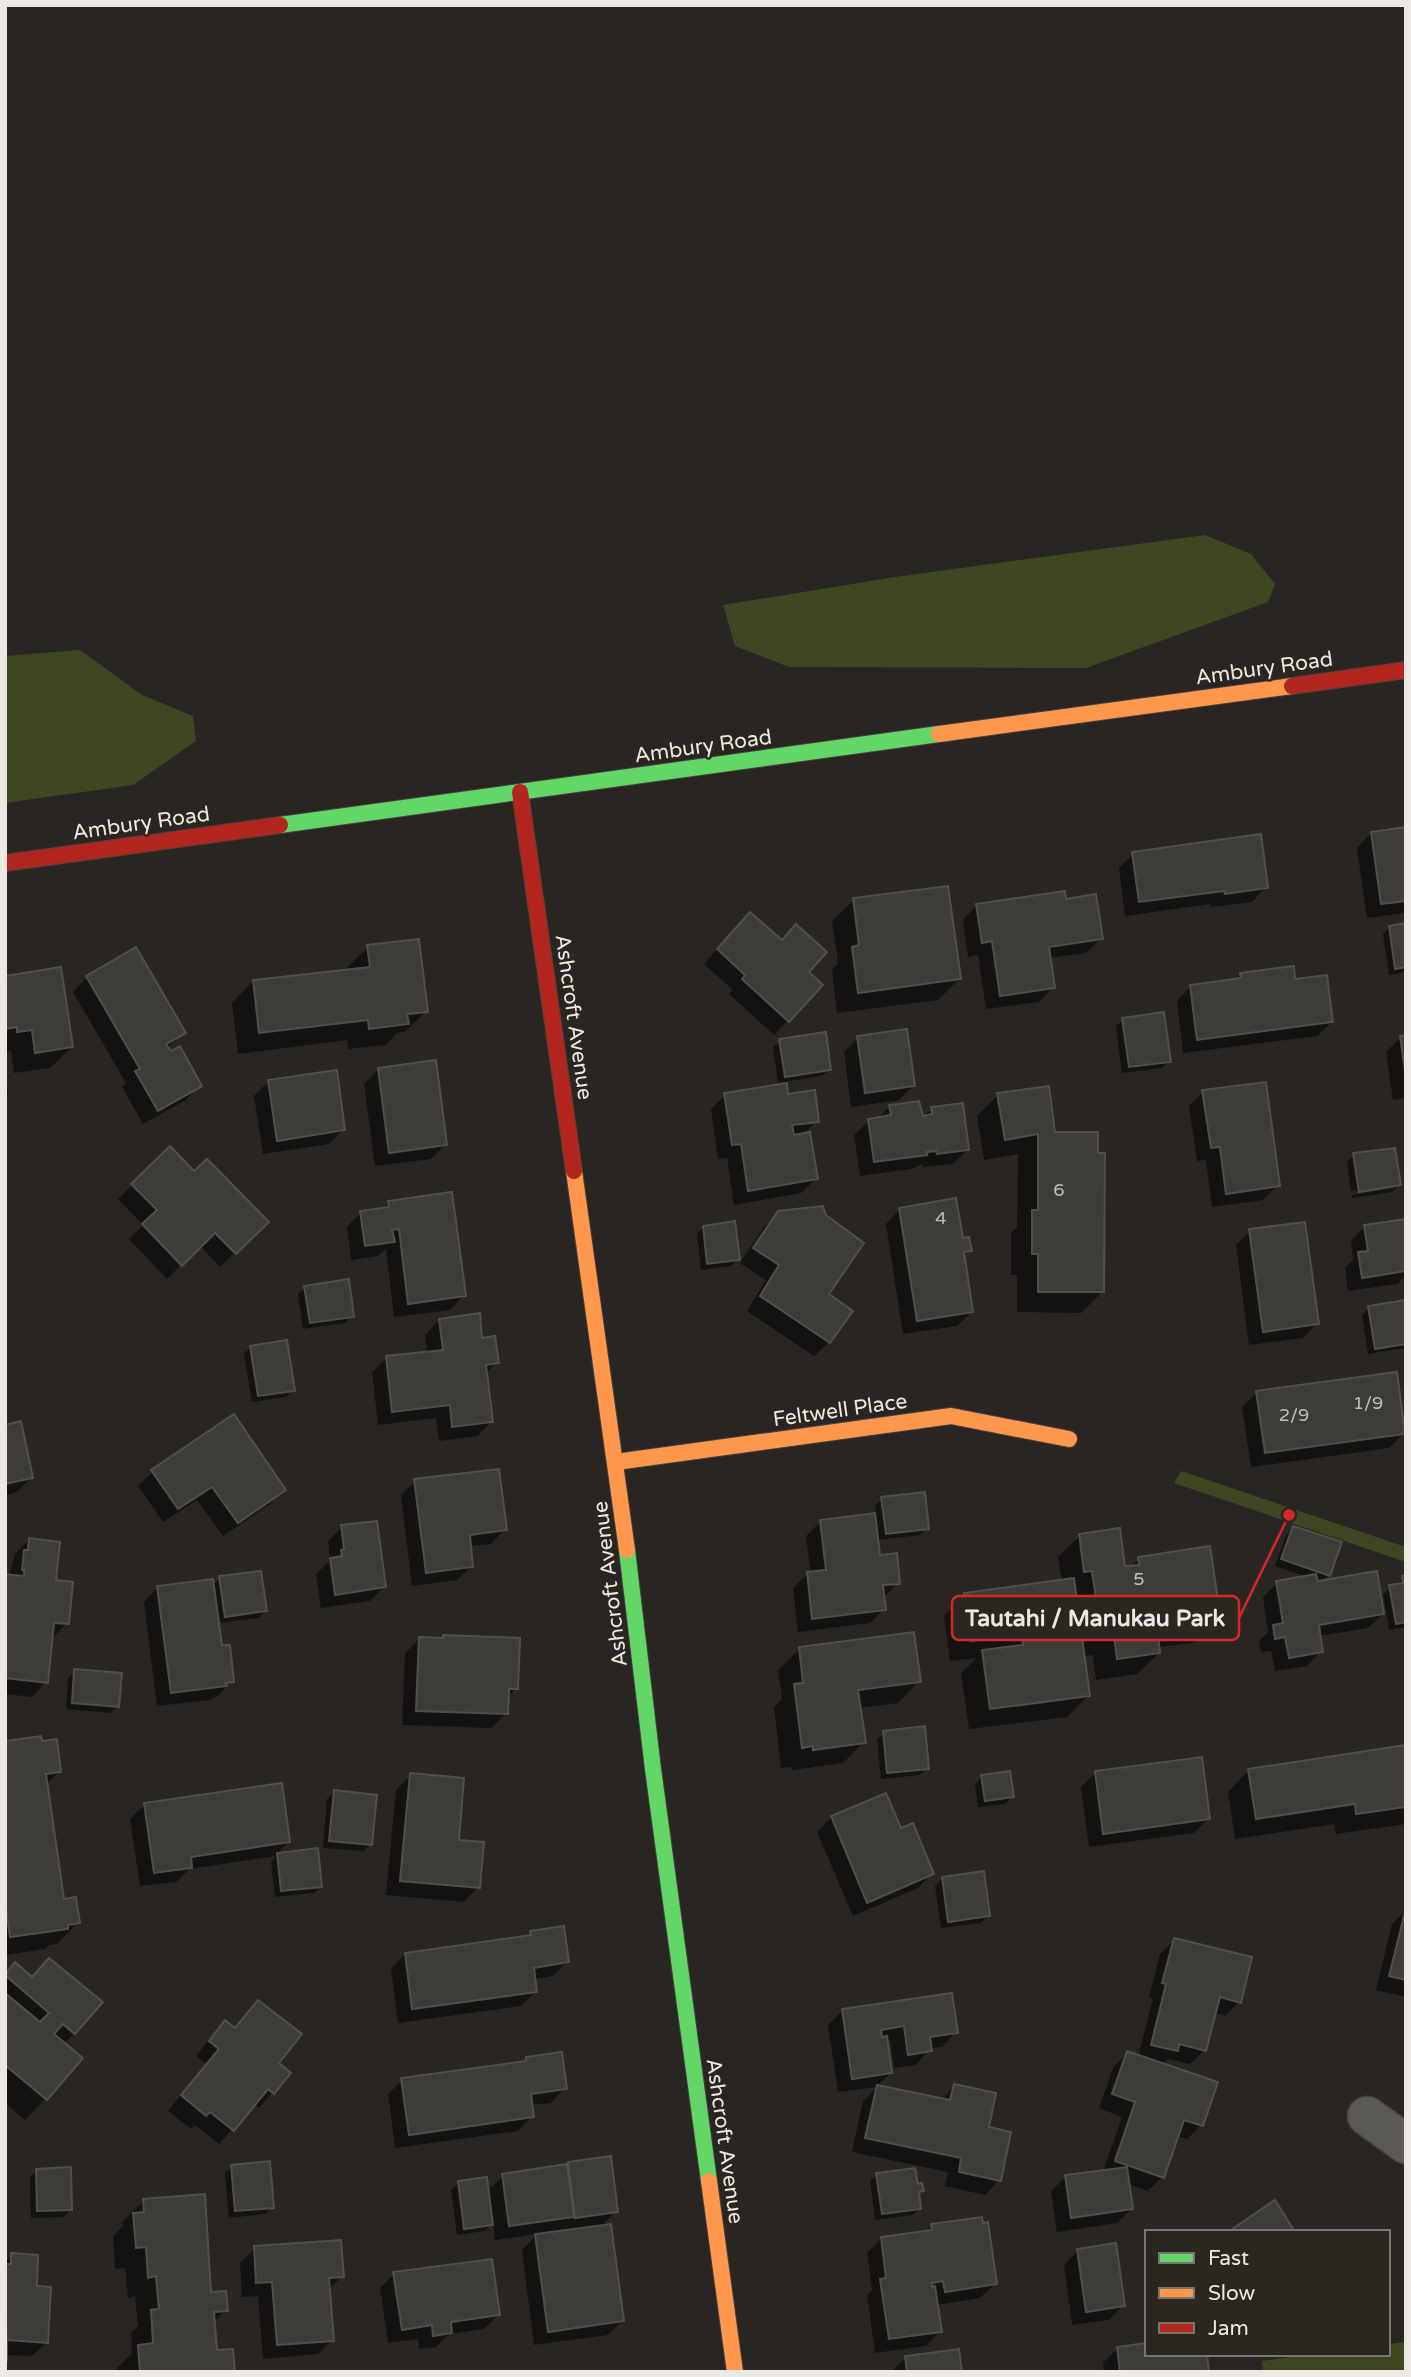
<svg xmlns="http://www.w3.org/2000/svg" width="1411" height="2377" font-family="'Varela Round',sans-serif">
  <style>
    .green { fill: #3e4621 }
    .shadow { fill: #0007 }
    .building { fill: #3e3c39; stroke: #514f4c; stroke-width: 2 }
    .lines { fill: none; stroke-linecap: round; stroke-linejoin: round }
    .street-casing { stroke: #45423f; stroke-width: 41 }
    .fast-casing { stroke: #45423f; stroke-width: 18 }
    .slow-casing { stroke: #45423f; stroke-width: 18 }
    .jam-casing { stroke: #45423f; stroke-width: 18 }
    .street { stroke: #5b5956; stroke-width: 38 }
    .fast { stroke: #63d668; stroke-width: 16 }
    .slow { stroke: #ff974d; stroke-width: 16 }
    .jam { stroke: #b3261e; stroke-width: 16 }
    .labels { text-anchor: middle; stroke-width: 5; stroke-linejoin: round; paint-order: stroke }
    .number-label { font-size: 18px; fill: #c0beb9 }
    .street-label { font-size: 21px; fill: #ece9e4; stroke: #2b261f }
    .leader { fill: none; stroke: #d62828; stroke-width: 2.5 }
    .callout-dot { fill: #d62828; stroke: #2b261f; stroke-width: 2.5 }
    .callout { fill: #2b261f; stroke: #d62828; stroke-width: 2.5 }
    .callout-label { font-size: 23px; text-anchor: middle; font-weight: bold; fill: #ece9e4 }
  </style>
  <rect width="100%" height="100%" fill="#282522"/>
  <g class="green">
    <polygon points="1205,535 1251,554 1275,584 1268,602 1086,668 789,667 735,646 723,605 895,577"/>
    <polygon points="80,650 142,695 193,716 196,741 133,785 5,803 5,656"/>
    <polygon points="1181,1471 1406,1547 1406,1562 1174,1483"/>
    <polygon points="1406,2342 1406,2372 1263,2372 1262,2361 1312,2354 1388,2354 1388,2344"/>
  </g>
  <g class="shadow">
    <polygon points="1406,829 1406,913 1367,918 1357,848 1371,833"/>
    <polygon points="1133,854 1266,887 1252,902 1211,907 1210,904 1125,916 1119,868"/>
    <polygon points="854,900 959,979 938,1000 837,1013 832,970 838,963 832,921"/>
    <polygon points="1064,900 1101,939 1086,953 1049,958 1053,987 1039,1002 986,1009 978,955 968,957 963,920 977,905"/>
    <polygon points="1406,925 1406,972 1389,975 1383,934 1390,927"/>
    <polygon points="796,926 788,1020 774,1035 729,994 733,990 704,964 736,928 781,941"/>
    <polygon points="368,947 426,1011 405,1032 397,1033 386,1045 348,1049 347,1040 238,1054 232,1003 253,981 347,971 347,968"/>
    <polygon points="1241,974 1293,981 1332,1022 1317,1036 1183,1053 1177,1001 1191,986 1235,981"/>
    <polygon points="87,977 183,1033 167,1048 200,1085 186,1100 143,1124 122,1087 126,1083 73,992"/>
    <polygon points="5,978 72,1047 50,1068 14,1073 11,1051 5,1052"/>
    <polygon points="1123,1020 1169,1061 1162,1068 1122,1073 1116,1026"/>
    <polygon points="1406,1036 1406,1098 1393,1100 1386,1052 1401,1037"/>
    <polygon points="858,1038 914,1085 899,1100 851,1107 844,1052"/>
    <polygon points="780,1041 829,1069 822,1076 778,1083 773,1047"/>
    <polygon points="379,1069 445,1145 431,1159 375,1166 364,1084"/>
    <polygon points="5,1074 8,1094 5,1096"/>
    <polygon points="269,1081 343,1130 329,1144 263,1154 254,1096"/>
    <polygon points="1203,1092 1278,1185 1263,1200 1212,1207 1206,1160 1197,1161 1189,1106"/>
    <polygon points="725,1095 787,1096 817,1121 803,1135 816,1179 801,1193 734,1205 727,1158 718,1159 711,1109"/>
    <polygon points="998,1095 1053,1133 1102,1292 1081,1313 1017,1312 1017,1275 1011,1275 1011,1233 1017,1227 1018,1154 984,1160 977,1116"/>
    <polygon points="890,1106 922,1117 932,1109 968,1149 953,1164 923,1167 922,1164 911,1169 860,1176 854,1135 869,1121 877,1119"/>
    <polygon points="170,1149 194,1174 266,1222 220,1267 200,1246 167,1279 129,1239 143,1225 118,1199"/>
    <polygon points="1354,1155 1399,1185 1392,1192 1352,1198 1352,1195 1394,1188 1394,1185 1351,1191 1347,1162"/>
    <polygon points="389,1202 464,1295 450,1310 394,1317 386,1249 378,1256 351,1260 347,1227 361,1212 382,1210"/>
    <polygon points="900,1209 961,1240 970,1250 963,1257 972,1312 957,1326 903,1334 886,1224"/>
    <polygon points="779,1212 826,1295 851,1312 829,1342 814,1356 747,1311 766,1280 740,1263 764,1227"/>
    <polygon points="1365,1226 1406,1231 1406,1275 1397,1284 1348,1291 1345,1268 1353,1260 1351,1241"/>
    <polygon points="703,1227 738,1259 731,1266 701,1270 697,1234"/>
    <polygon points="1250,1231 1317,1323 1303,1338 1249,1345 1236,1245"/>
    <polygon points="305,1287 352,1316 345,1323 303,1329 298,1294"/>
    <polygon points="1406,1301 1406,1348 1368,1354 1362,1315 1369,1308"/>
    <polygon points="439,1320 481,1340 497,1362 485,1374 491,1422 477,1436 439,1441 436,1418 378,1425 372,1372 387,1358 427,1353 425,1335"/>
    <polygon points="251,1347 293,1390 286,1397 252,1402 244,1354"/>
    <polygon points="1256,1393 1404,1433 1389,1448 1251,1467 1242,1407"/>
    <polygon points="5,1426 31,1478 17,1492 5,1495"/>
    <polygon points="153,1472 284,1489 270,1504 223,1536 197,1500 163,1522 138,1486"/>
    <polygon points="415,1481 505,1529 491,1544 469,1546 472,1566 457,1580 412,1586 401,1495"/>
    <polygon points="882,1499 927,1528 920,1535 877,1540 879,1557 898,1583 883,1598 884,1609 870,1623 798,1632 793,1588 807,1574 811,1574 806,1536 821,1521 876,1515 875,1506"/>
    <polygon points="342,1527 384,1587 370,1601 321,1608 316,1574 330,1560 328,1541"/>
    <polygon points="1293,1528 1339,1543 1328,1576 1321,1583 1382,1614 1368,1628 1319,1636 1321,1651 1307,1666 1275,1671 1271,1651 1261,1652 1259,1641 1268,1632 1263,1597 1277,1583 1307,1577 1275,1566 1286,1535"/>
    <polygon points="1080,1536 1124,1568 1130,1567 1139,1559 1219,1621 1198,1642 1160,1647 1159,1653 1137,1674 1096,1680 1093,1655 1083,1656 1088,1696 1067,1717 969,1729 961,1673 977,1658 950,1661 944,1616 965,1594 1062,1582 1058,1557"/>
    <polygon points="29,1540 54,1582 67,1623 52,1638 46,1682 32,1697 5,1694 5,1575 9,1576 15,1554"/>
    <polygon points="1406,1577 1406,1627 1389,1630 1383,1594"/>
    <polygon points="220,1578 265,1611 259,1618 217,1623 220,1647 232,1681 218,1696 210,1700 157,1706 144,1602 158,1587 212,1585"/>
    <polygon points="443,1637 516,1688 507,1698 506,1714 491,1728 402,1725 405,1653 420,1638 441,1639"/>
    <polygon points="800,1649 919,1681 898,1703 859,1708 864,1742 843,1763 792,1770 792,1767 781,1768 774,1707 782,1699 778,1670"/>
    <polygon points="75,1671 118,1706 111,1713 66,1709 68,1678"/>
    <polygon points="884,1733 927,1768 920,1775 881,1779 877,1739"/>
    <polygon points="5,1743 59,1772 46,1785 62,1901 78,1922 57,1944 49,1945 45,1949 5,1955"/>
    <polygon points="1406,1747 1406,1824 1336,1834 1334,1824 1235,1839 1228,1792 1249,1770"/>
    <polygon points="1096,1773 1208,1819 1194,1833 1089,1847 1081,1787"/>
    <polygon points="411,1775 457,1842 478,1887 464,1902 386,1895 396,1790"/>
    <polygon points="982,1777 1012,1797 1005,1804 978,1807 975,1784"/>
    <polygon points="334,1792 371,1844 364,1851 323,1848 327,1799"/>
    <polygon points="145,1804 289,1842 276,1854 317,1850 321,1887 314,1893 275,1897 271,1861 276,1856 189,1869 176,1882 140,1886 130,1819"/>
    <polygon points="832,1817 900,1831 932,1873 918,1888 853,1916 817,1832"/>
    <polygon points="942,1879 988,1916 981,1923 941,1928 935,1886"/>
    <polygon points="1406,1910 1406,1997 1376,1990 1392,1924"/>
    <polygon points="531,1932 567,1962 553,1976 534,1979 535,1992 521,2006 398,2023 391,1969 405,1954 525,1938"/>
    <polygon points="1174,1940 1239,2002 1225,2016 1214,2013 1205,2050 1190,2064 1168,2059 1161,2065 1201,2125 1187,2139 1177,2136 1162,2177 1148,2191 1128,2184 1132,2209 1117,2223 1057,2232 1051,2191 1065,2177 1103,2172 1122,2117 1099,2108 1113,2068 1127,2053 1138,2057 1153,1998 1149,1997 1160,1954"/>
    <polygon points="5,1975 58,2017 55,2019 73,2035 63,2044 46,2098 25,2120 5,2103"/>
    <polygon points="258,2002 276,2063 289,2073 259,2108 254,2104 219,2144 195,2125 191,2129 168,2111 206,2064 196,2056 211,2037 226,2023 234,2029"/>
    <polygon points="843,2010 956,2032 942,2047 930,2048 916,2065 894,2068 890,2040 886,2040 891,2073 877,2086 941,2100 954,2086 987,2129 999,2180 985,2195 945,2186 948,2172 852,2152 863,2101 877,2087 838,2092 828,2025"/>
    <polygon points="526,2059 565,2088 551,2103 531,2105 532,2116 518,2131 395,2148 388,2094 402,2080 522,2064"/>
    <polygon points="609,2158 616,2211 601,2227 622,2321 608,2335 534,2345 522,2250 537,2234 495,2240 493,2223 485,2231 457,2235 451,2190 458,2183 487,2191 503,2176"/>
    <polygon points="232,2167 272,2207 265,2214 229,2218 225,2173"/>
    <polygon points="37,2170 70,2210 64,2217 31,2218 30,2177"/>
    <polygon points="877,2175 917,2186 922,2191 917,2195 920,2208 913,2215 875,2220 870,2181"/>
    <polygon points="144,2201 209,2294 226,2310 213,2323 215,2351 233,2372 117,2372 117,2368 132,2353 131,2333 138,2326 135,2296 128,2298 125,2268 115,2269 113,2236 123,2226 122,2222"/>
    <polygon points="932,2226 995,2284 980,2298 936,2305 940,2331 926,2346 875,2353 867,2295 872,2290 867,2253 881,2239 925,2232"/>
    <polygon points="255,2248 342,2276 328,2290 332,2340 318,2354 263,2359 258,2296 242,2297 240,2263"/>
    <polygon points="1078,2250 1123,2305 1109,2320 1072,2325 1064,2265"/>
    <polygon points="12,2255 35,2287 47,2342 32,2356 5,2355 5,2262"/>
    <polygon points="394,2274 498,2315 484,2329 449,2334 436,2347 419,2349 418,2339 388,2343 380,2288"/>
    <polygon points="1118,2348 1147,2354 1207,2372 1104,2372 1103,2363"/>
    <polygon points="906,2357 960,2372 891,2372"/>
  </g>
  <g class="building">
    <polygon points="1406,827 1406,901 1381,904 1371,832"/>
    <polygon points="1261,834 1268,888 1225,894 1224,891 1139,902 1132,852"/>
    <polygon points="948,886 961,979 858,993 852,947 859,945 853,898"/>
    <polygon points="1065,891 1066,899 1096,894 1103,939 1049,947 1055,988 1000,996 992,941 982,943 976,904"/>
    <polygon points="750,912 782,940 796,924 827,952 809,972 823,985 789,1022 742,979 745,975 717,949"/>
    <polygon points="1406,923 1406,967 1395,969 1389,926"/>
    <polygon points="419,939 428,1012 407,1014 409,1024 369,1029 368,1020 259,1033 253,980 370,967 367,945"/>
    <polygon points="136,947 186,1033 166,1044 171,1051 180,1046 202,1086 158,1111 135,1071 140,1069 86,976"/>
    <polygon points="1294,966 1295,979 1327,975 1333,1022 1197,1040 1190,985 1241,978 1240,973"/>
    <polygon points="61,967 73,1047 35,1053 32,1030 17,1032 17,1027 5,1029 5,976"/>
    <polygon points="1164,1012 1171,1062 1129,1067 1122,1018"/>
    <polygon points="907,1029 915,1086 865,1093 857,1036"/>
    <polygon points="826,1032 831,1070 785,1077 779,1039"/>
    <polygon points="1406,1035 1406,1077 1400,1036"/>
    <polygon points="436,1060 447,1145 389,1153 378,1068"/>
    <polygon points="337,1070 345,1130 277,1141 268,1080"/>
    <polygon points="1266,1082 1280,1186 1226,1194 1220,1147 1211,1148 1202,1090"/>
    <polygon points="787,1083 788,1094 815,1090 819,1122 792,1125 794,1135 810,1132 818,1179 748,1191 741,1144 732,1145 724,1093"/>
    <polygon points="1049,1086 1055,1132 1098,1132 1098,1153 1105,1153 1104,1292 1038,1292 1038,1254 1032,1254 1032,1210 1038,1210 1038,1134 1005,1140 997,1093"/>
    <polygon points="919,1101 923,1116 932,1114 931,1107 963,1103 969,1150 937,1154 936,1151 927,1152 927,1155 874,1162 868,1119 891,1115 889,1105"/>
    <polygon points="170,1146 194,1171 207,1159 269,1222 236,1254 215,1233 182,1266 142,1224 157,1210 131,1184"/>
    <polygon points="1395,1148 1401,1185 1359,1192 1353,1153"/>
    <polygon points="452,1192 466,1296 408,1304 399,1229 392,1230 395,1242 365,1246 360,1211 389,1207 388,1201"/>
    <polygon points="956,1198 963,1238 969,1237 972,1251 964,1252 973,1312 917,1321 899,1208"/>
    <polygon points="823,1206 826,1215 864,1243 829,1294 853,1311 830,1343 760,1296 779,1265 753,1248 778,1211"/>
    <polygon points="1406,1219 1406,1271 1362,1278 1358,1252 1368,1251 1364,1225"/>
    <polygon points="735,1221 740,1260 707,1264 703,1226"/>
    <polygon points="1305,1222 1319,1324 1263,1332 1249,1229"/>
    <polygon points="349,1279 354,1317 310,1323 304,1286"/>
    <polygon points="1406,1300 1406,1344 1375,1349 1368,1306"/>
    <polygon points="480,1313 482,1338 495,1336 499,1363 486,1365 493,1422 452,1427 450,1405 392,1412 386,1356 443,1350 439,1319"/>
    <polygon points="287,1340 295,1391 258,1396 250,1346"/>
    <polygon points="1397,1372 1405,1434 1265,1453 1256,1391"/>
    <polygon points="234,1414 286,1490 238,1523 212,1487 178,1509 151,1470"/>
    <polygon points="21,1421 33,1478 5,1484 5,1425"/>
    <polygon points="499,1469 507,1530 470,1535 473,1567 426,1573 414,1479"/>
    <polygon points="925,1492 929,1529 886,1534 881,1497"/>
    <polygon points="875,1513 880,1555 897,1553 900,1584 883,1585 886,1610 812,1619 807,1572 826,1570 820,1520"/>
    <polygon points="377,1521 386,1587 335,1595 330,1558 342,1556 341,1550 344,1549 341,1525"/>
    <polygon points="1293,1526 1342,1542 1330,1576 1281,1559"/>
    <polygon points="1120,1528 1125,1566 1139,1565 1138,1557 1210,1546 1221,1621 1179,1627 1179,1630 1158,1633 1160,1653 1117,1659 1114,1635 1105,1636 1102,1617 1099,1618 1092,1571 1084,1572 1079,1534"/>
    <polygon points="29,1538 60,1542 56,1580 73,1582 69,1624 54,1623 48,1683 5,1678 5,1574 24,1576 24,1570 22,1570 24,1550 28,1550"/>
    <polygon points="261,1571 267,1611 225,1617 219,1576"/>
    <polygon points="1377,1571 1384,1614 1319,1625 1323,1652 1289,1658 1285,1637 1275,1639 1273,1625 1283,1623 1276,1581 1316,1574 1318,1581"/>
    <polygon points="1406,1575 1406,1622 1396,1624 1389,1585 1403,1583 1402,1576"/>
    <polygon points="1074,1578 1090,1696 990,1709 982,1650 1023,1645 1022,1634 971,1641 964,1593"/>
    <polygon points="213,1579 222,1645 230,1645 234,1682 226,1683 227,1686 171,1693 157,1586"/>
    <polygon points="914,1632 921,1682 858,1690 866,1743 813,1750 813,1746 802,1748 794,1684 803,1683 799,1647"/>
    <polygon points="443,1635 520,1638 518,1689 509,1689 508,1714 416,1711 419,1637 443,1638"/>
    <polygon points="74,1669 122,1673 119,1707 72,1703"/>
    <polygon points="925,1726 929,1769 887,1773 883,1731"/>
    <polygon points="41,1736 42,1741 57,1739 61,1772 46,1774 64,1899 76,1897 80,1923 68,1925 68,1929 10,1937 5,1902 5,1741"/>
    <polygon points="1406,1745 1406,1807 1356,1814 1355,1804 1256,1819 1248,1769"/>
    <polygon points="1202,1757 1210,1819 1103,1834 1095,1771"/>
    <polygon points="1010,1771 1014,1797 985,1801 981,1775"/>
    <polygon points="410,1773 464,1778 459,1840 484,1842 480,1888 400,1881"/>
    <polygon points="282,1783 290,1842 191,1857 192,1868 154,1873 144,1803"/>
    <polygon points="334,1790 377,1795 372,1845 329,1841"/>
    <polygon points="886,1793 901,1828 913,1823 934,1874 867,1903 831,1816"/>
    <polygon points="318,1848 322,1887 281,1891 277,1853"/>
    <polygon points="984,1871 990,1916 948,1922 942,1877"/>
    <polygon points="1406,1908 1406,1980 1389,1976"/>
    <polygon points="564,1926 569,1962 534,1968 537,1992 412,2009 405,1953 531,1935 530,1931"/>
    <polygon points="1174,1938 1252,1957 1241,2003 1220,1997 1206,2051 1179,2044 1178,2051 1151,2045 1166,1984 1162,1983"/>
    <polygon points="49,1958 103,2002 75,2034 63,2024 54,2034 83,2058 47,2100 5,2065 5,1993 40,2022 49,2013 5,1975 15,1962 32,1977"/>
    <polygon points="952,1993 958,2033 930,2037 932,2051 908,2055 904,2026 881,2030 882,2037 887,2036 892,2073 852,2079 842,2009"/>
    <polygon points="258,2000 302,2034 279,2063 291,2073 274,2094 268,2089 234,2131 210,2112 206,2116 181,2095 219,2049 209,2041 225,2020 235,2028"/>
    <polygon points="1127,2051 1218,2082 1203,2126 1184,2120 1164,2178 1115,2161 1135,2102 1112,2094"/>
    <polygon points="562,2052 567,2089 531,2094 534,2117 409,2135 401,2078 526,2061 526,2057"/>
    <polygon points="954,2084 996,2093 989,2127 1011,2132 1001,2181 959,2172 961,2158 865,2138 877,2085 950,2100"/>
    <polygon points="611,2156 618,2212 575,2218 568,2162"/>
    <polygon points="270,2161 274,2208 235,2211 231,2165"/>
    <polygon points="567,2164 574,2217 509,2226 502,2174"/>
    <polygon points="71,2167 72,2210 37,2211 36,2169"/>
    <polygon points="1127,2167 1133,2209 1071,2218 1065,2175"/>
    <polygon points="915,2168 918,2184 922,2183 924,2191 919,2192 921,2209 882,2214 876,2173"/>
    <polygon points="487,2177 493,2225 464,2229 458,2181"/>
    <polygon points="205,2194 211,2292 226,2291 228,2311 214,2312 217,2350 233,2349 235,2372 140,2372 138,2345 153,2343 151,2310 159,2309 156,2276 148,2278 146,2247 136,2248 133,2213 144,2212 143,2199"/>
    <polygon points="1275,2200 1295,2232 1228,2232"/>
    <polygon points="982,2217 983,2223 988,2222 997,2284 945,2292 943,2281 932,2283 932,2287 935,2286 942,2332 889,2339 880,2279 886,2278 881,2237 932,2230 931,2224"/>
    <polygon points="611,2224 624,2321 548,2332 535,2234"/>
    <polygon points="341,2240 344,2277 329,2278 334,2341 277,2345 272,2282 256,2283 254,2246"/>
    <polygon points="1116,2243 1125,2306 1086,2312 1077,2249"/>
    <polygon points="11,2253 38,2255 37,2286 51,2287 48,2343 7,2340 7,2361 5,2264 11,2264"/>
    <polygon points="492,2259 500,2315 451,2322 452,2333 433,2336 432,2325 402,2330 393,2272"/>
    <polygon points="1147,2343 1147,2354 1207,2354 1209,2372 1120,2372 1117,2347"/>
    <polygon points="959,2349 962,2372 907,2372 905,2356"/>
  </g>
  <g class="lines">
    <defs>
      <polyline id="street" points="1367,2116 1406,2144"/>
      <g id="fast">
        <polyline points="280,825 939,734"/>
        <polyline points="627,1550 653,1769 709,2181"/>
      </g>
      <g id="slow">
        <polyline points="939,734 1292,686"/>
        <polyline points="574,1171 627,1550"/>
        <polyline points="616,1462 951,1416 1069,1439"/>
        <polyline points="709,2181 735,2372"/>
      </g>
      <g id="jam">
        <polyline points="1292,686 1406,670"/>
        <polyline points="520,792 574,1171"/>
        <polyline points="5,863 280,825"/>
      </g>
    </defs>
    <use href="#street" class="street-casing"/>
    <use href="#fast" class="fast-casing"/>
    <use href="#slow" class="slow-casing"/>
    <use href="#jam" class="jam-casing"/>
    <use href="#street" class="street"/>
    <use href="#fast" class="fast"/>
    <use href="#slow" class="slow"/>
    <use href="#jam" class="jam"/>
  </g>
  <g class="labels">
    <g class="number-label">
      <text x="1059" y="1196">6</text>
      <text x="941" y="1224">4</text>
      <text x="1368" y="1409">1/9</text>
      <text x="1294" y="1421">2/9</text>
      <text x="1139" y="1585">5</text>
    </g>
    <g class="street-label">
      <text transform="translate(1264 668) rotate(-8)" y="7">Ambury Road</text>
      <text transform="translate(703 746) rotate(-8)" y="7">Ambury Road</text>
      <text transform="translate(141 823) rotate(-8)" y="7">Ambury Road</text>
      <text transform="translate(574 1017) rotate(82)" y="7">Ashcroft Avenue</text>
      <text transform="translate(840 1410) rotate(-8)" y="7">Feltwell Place</text>
      <text transform="translate(610 1584) rotate(-97)" y="7">Ashcroft Avenue</text>
      <text transform="translate(725 2141) rotate(82)" y="7">Ashcroft Avenue</text>
    </g>
  </g>
  <path class="leader" d="M1289 1515L1239 1618"/>
  <circle class="callout-dot" cx="1289" cy="1515" r="7"/>
  <rect class="callout" x="952" y="1596" width="287" height="44" rx="7"/>
  <g class="callout-label">
    <text x="1095" y="1626">Tautahi / Manukau Park</text>
  </g>
  <rect width="1411" height="2377" fill="none" stroke="#ece9e4" stroke-width="14"/>
  <rect x="1145" y="2230" width="245" height="126" fill="#2b261f" stroke="#78746e" stroke-width="2"/>
  <rect x="1159" y="2253" width="35" height="10" fill="#63d668" stroke="#78746e" stroke-width="2"/>
  <text x="1208" y="2265" font-size="21" fill="#ece9e4">Fast</text>
  <rect x="1159" y="2288" width="35" height="10" fill="#ff974d" stroke="#78746e" stroke-width="2"/>
  <text x="1208" y="2300" font-size="21" fill="#ece9e4">Slow</text>
  <rect x="1159" y="2323" width="35" height="10" fill="#b3261e" stroke="#78746e" stroke-width="2"/>
  <text x="1208" y="2335" font-size="21" fill="#ece9e4">Jam</text>
</svg>
